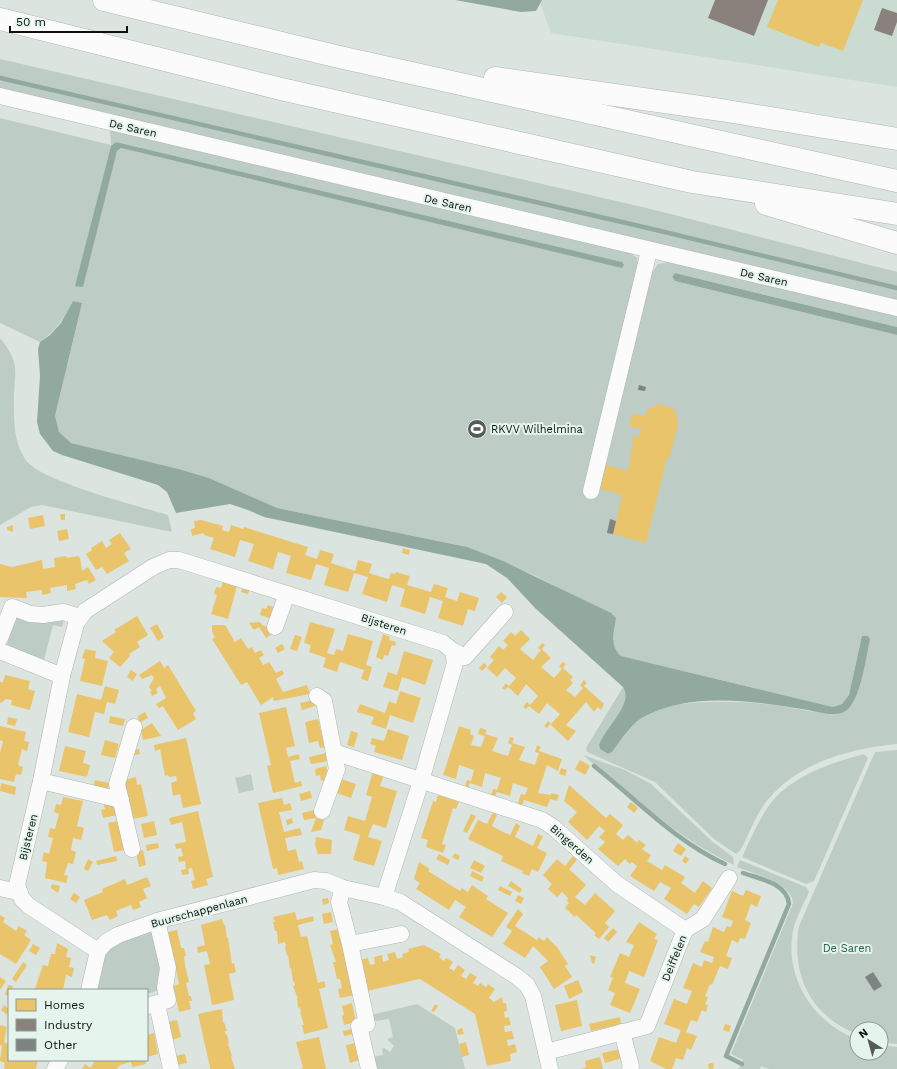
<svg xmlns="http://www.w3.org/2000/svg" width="897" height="1069" font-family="'Work Sans',sans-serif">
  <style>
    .built { fill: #cadbd2 }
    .green { fill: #bdcdc5; fill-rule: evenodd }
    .water { fill: #91a99e }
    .homes { fill: #e9c46a }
    .industry { fill: #8a817c }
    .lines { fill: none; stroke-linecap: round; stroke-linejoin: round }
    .stream { stroke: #91a99e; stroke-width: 4.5 }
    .building { fill: #7e8481 }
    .minor-casing { stroke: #afb6b3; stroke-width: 17 }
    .highway-casing { stroke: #afb6b3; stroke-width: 23 }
    .minor { stroke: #fafbfa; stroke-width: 16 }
    .highway { stroke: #fafbfa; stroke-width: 22 }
    .labels { text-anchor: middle; stroke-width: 4; stroke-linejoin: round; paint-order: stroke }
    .street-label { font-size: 11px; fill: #0c110e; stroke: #e5f5ed }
    .poi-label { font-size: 11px; fill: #0c110e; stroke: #e5f5ed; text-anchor: start }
    .park-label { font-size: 11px; fill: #26604a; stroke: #e5f5ed }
  </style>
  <rect width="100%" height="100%" fill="#dce4e0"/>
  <polygon class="built" points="539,0 897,0 897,87 551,33"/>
  <g class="green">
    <polygon points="0,59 655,210 897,272 897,302 0,90"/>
    <path d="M0,118L111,145L110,130L629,252L637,258L638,267L653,271L658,264L669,262L897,315V327L675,273L672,277L675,281L897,335V744C853,748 803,761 772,795C757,810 750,833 740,851L736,854L714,839L655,782L587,752L586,748L623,687C634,704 605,727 599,745L600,749L608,754L612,752C621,739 631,726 644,716C672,697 747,701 780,706C802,709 824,716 846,711L862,636L849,695L842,704L833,707L621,656C609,644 614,633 616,618L536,576L467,547L277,508L209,478L179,469L71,443C60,436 56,429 55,416L82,303L73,301C65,318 55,331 40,342L0,323ZM116,142L622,262L623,267L121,148L117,151L76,286L111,146Z"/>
    <path d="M0,338C23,366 13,372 14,404C14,423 14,442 25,459C38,481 139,506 168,515L172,532L42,505L31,507L0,525Z"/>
    <polygon points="15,616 64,619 62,627 53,625 43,664 6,648"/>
    <path d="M897,750V1044L881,1042V1029H857V1034C810,1016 791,974 799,926L875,752Z"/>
    <path d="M864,754L868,758L814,881L806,884L742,857C751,838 761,814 775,798C797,774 834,762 864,754Z"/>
    <path d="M583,755L625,770L651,784L713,842L733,857L734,865C680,840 628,793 583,755Z"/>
    <polygon points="251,774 254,790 239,793 235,778"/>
    <path d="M740,860L806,887L809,892C803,906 793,922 792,938C787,982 816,1024 857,1039V1053H881V1045L897,1047V1069H769L761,1066L760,1069H739L743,1060L731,1054L793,903C792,883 754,874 737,867Z"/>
    <polygon points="156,928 171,983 156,991 147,994 147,990 95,990 107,948"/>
    <polygon points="417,1004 455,1028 465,1069 374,1069 372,1057 383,1055 382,1049 384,1048 390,1052 394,1046 387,1039 393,1037 389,1019 376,1021 371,1015"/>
  </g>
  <g class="water">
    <polygon points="455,0 542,0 536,11 521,12"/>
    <polygon points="116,142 622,262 624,265 622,268 121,148 117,151 83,287 75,286 111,146"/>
    <polygon points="675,273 897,327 897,335 675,281 672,277"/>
    <path d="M73,301L82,303L55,416L59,432L71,443L179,469L209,478L277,508L467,547L503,561L611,613L616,618C614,633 609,644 621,656L833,707L842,704L849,695L862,636H868L870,639C866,657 861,698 847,710C837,718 819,712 808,710C757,702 695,691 647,715C632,722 621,740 612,752L608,754L600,749L599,745C605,727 634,704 623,687L535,608L507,578L486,564L264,517L248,510L230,504L176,513L167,492L158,485L62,455L53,451L40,434L37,422L40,376L38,349L40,342L50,335L61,323Z"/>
  </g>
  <g class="homes">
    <polygon points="778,0 863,0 843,51 821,43 819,47 767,27"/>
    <polygon points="660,404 673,408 677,416 678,425 669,459 667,458 646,543 613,534 622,495 600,489 606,465 628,471 634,435 639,437 641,429 629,426 632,414 644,416 648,409"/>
    <polygon points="60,514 65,514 65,520 61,520"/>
    <polygon points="43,515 45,526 30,529 28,518"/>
    <polygon points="201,520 223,526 222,530 229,532 231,525 243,529 244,527 308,547 305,555 317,559 320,550 334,554 331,563 355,571 358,560 372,564 369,573 381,577 389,579 391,573 395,574 396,572 410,576 407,585 431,592 434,584 448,588 445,597 457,601 460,592 479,598 475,611 468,609 463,626 438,618 443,601 430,597 425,614 400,606 405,589 392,585 387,602 362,594 368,577 354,573 348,592 324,585 329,568 316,564 311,580 286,573 291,556 278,552 273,569 248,561 254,544 240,540 235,557 210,549 214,538 204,535 204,533 192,536 191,529 195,528 194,521"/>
    <polygon points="13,525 13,532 7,530 7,527"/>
    <polygon points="67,529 69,539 59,541 57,531"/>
    <polygon points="120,533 131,549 124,553 129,561 107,574 102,567 96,570 86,554 92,550 91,548 102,541 106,548 112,544 109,540"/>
    <polygon points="403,548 410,550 409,555 402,553"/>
    <polygon points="66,556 67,558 78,556 80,558 82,571 88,567 96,580 89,584 87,580 75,584 76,589 67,591 67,585 50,588 51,593 42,595 42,590 26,592 27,598 0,597 0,564 12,567 42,560 43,569 55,567 54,558"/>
    <polygon points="223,581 237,586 228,619 211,614 217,595 214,594 216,587 221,588"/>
    <polygon points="243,587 250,589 248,594 241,592"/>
    <polygon points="501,592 507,597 502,603 496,597"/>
    <polygon points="268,605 276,608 272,619 260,615 262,608 266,609"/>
    <polygon points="137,616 148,635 137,642 140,647 129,654 130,656 120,667 109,658 114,652 102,641 116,632 114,630"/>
    <polygon points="260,622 262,625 273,629 275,632 266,638 259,627 254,630 249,623"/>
    <polygon points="310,622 335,629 327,653 334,655 336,649 343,651 348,634 373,641 366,665 372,667 368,681 361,679 364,670 340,662 337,672 323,667 326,658 309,652 311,645 304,643"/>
    <polygon points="157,624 164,637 158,641 150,628"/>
    <polygon points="212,625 225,625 235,642 241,638 248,649 252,647 255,653 261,650 264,655 259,658 263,665 269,662 276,673 282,670 284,674 276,679 283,692 307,685 310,694 274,701 273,697 261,705 247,682 241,685 212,639 215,637 212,632"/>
    <polygon points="521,630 530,639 520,649 533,660 541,650 538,648 542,643 545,645 542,649 551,658 541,667 554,678 562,669 559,666 563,662 566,664 563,668 573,677 570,680 573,683 566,690 575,697 583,688 580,685 584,680 587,683 584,686 604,704 601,710 598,707 594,712 586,702 566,725 576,731 568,741 550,724 547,728 544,726 548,721 551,724 560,714 547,703 539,714 529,706 526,709 523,707 527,702 530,705 538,696 526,684 518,696 508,687 505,690 502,688 506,683 509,686 516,678 505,668 497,677 487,668 494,660 490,657 499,646 503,650 508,645 503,641 511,632 515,636"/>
    <polygon points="383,634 390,637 389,640 396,642 395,646 392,645 388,656 384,655 383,660 376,657"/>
    <polygon points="295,635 302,637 297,651 290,649"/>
    <polygon points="282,644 285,649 278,653 275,648"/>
    <polygon points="85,649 96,651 95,658 108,661 102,686 80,681 85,659 82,658"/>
    <polygon points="404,651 433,660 425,685 402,677 398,691 383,687 388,672 397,675"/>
    <polygon points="160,661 164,668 168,665 196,711 193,713 196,719 178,730 163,706 159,708 156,704 166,698 160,686 156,689 158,693 152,696 150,692 152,691 149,687 154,678 152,675 142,679 139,675"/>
    <polygon points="484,663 487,666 482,671 479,668"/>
    <polygon points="131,670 137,674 133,681 127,677"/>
    <polygon points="5,675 30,681 28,689 35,691 30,710 11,705 12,700 5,699 4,701 0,703 0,682 3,682"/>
    <polygon points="105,686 119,690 115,704 107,702 104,714 95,712 89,737 68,732 77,694 101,700"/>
    <polygon points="400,691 421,698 413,723 390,715 386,729 371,724 374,717 357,712 360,704 385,713 389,701 396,704"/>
    <polygon points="314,700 315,706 302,710 300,703"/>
    <polygon points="286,707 295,746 286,748 288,757 299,754 300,759 290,761 295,783 301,781 302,786 273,793 267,766 271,765 259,713"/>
    <polygon points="145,712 148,718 139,723 138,716"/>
    <polygon points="110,716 125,719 123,726 109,723"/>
    <polygon points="8,717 17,719 15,726 7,724"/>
    <polygon points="318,719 325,747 320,748 318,741 309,743 305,722"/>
    <polygon points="152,723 161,736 143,740 141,730"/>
    <polygon points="0,726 26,732 24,741 29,742 27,751 22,749 18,765 23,767 21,775 16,774 14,782 0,779 0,753 3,741 0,740"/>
    <polygon points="459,726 471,730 470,734 474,736 471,745 481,747 485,736 478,734 480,728 487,730 485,734 498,738 492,751 508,756 512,745 508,743 510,737 514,738 512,743 525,747 519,760 535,765 539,753 535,752 537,745 541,747 539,751 562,759 558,771 547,765 538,793 551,795 551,793 559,795 557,801 550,799 547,807 524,800 521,808 517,806 521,794 525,795 528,788 513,783 510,796 497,792 495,796 491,795 493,789 497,790 501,778 485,773 482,787 470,783 468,788 465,787 467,780 471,781 474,770 459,765 456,779 443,775"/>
    <polygon points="388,729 409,736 402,760 374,752 376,746 370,744 372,738 384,741"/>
    <polygon points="351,731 358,733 354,747 347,745"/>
    <polygon points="186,738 201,804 183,808 180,794 173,796 171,783 177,781 176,776 169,777 168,775 165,776 160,749 155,751 154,745"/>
    <polygon points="105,740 119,744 115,758 101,755"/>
    <polygon points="65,746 86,751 83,763 90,765 87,777 59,771"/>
    <polygon points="139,749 140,754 130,756 132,750"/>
    <polygon points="326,753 328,761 311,764 309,757"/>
    <polygon points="580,760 590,766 585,775 575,769"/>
    <polygon points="326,766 328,773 326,780 321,781 320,775 316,776 315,769"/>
    <polygon points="561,768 567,770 565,776 559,774"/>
    <polygon points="373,771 384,775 380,786 397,791 386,828 373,824 370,831 368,837 382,841 374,866 353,860 360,835 344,830 348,816 365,821 372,797 366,795"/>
    <polygon points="136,777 137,785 141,784 148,816 132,819 124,783 125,780"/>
    <polygon points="341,779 356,784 351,798 337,793"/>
    <polygon points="95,780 109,783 108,790 93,787"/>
    <polygon points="1,783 16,787 15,795 0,791"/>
    <polygon points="569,785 606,818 610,814 623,825 616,834 623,840 628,835 637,843 639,840 646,845 642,849 651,855 647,861 662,870 665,865 685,877 681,883 695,893 703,881 712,888 699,907 694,904 687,914 664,899 671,888 660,882 654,891 630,876 637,866 632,862 630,864 625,859 618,866 598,849 605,842 599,837 605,831 599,826 587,840 568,822 577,812 564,801"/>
    <polygon points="310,791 312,798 301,801 299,794"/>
    <polygon points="438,795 459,802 456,809 453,808 442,844 446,845 443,853 426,847 428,840 421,838 433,801 436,802"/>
    <polygon points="63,797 83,801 77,826 84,828 81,840 73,838 71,850 76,852 73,864 68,863 64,875 68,876 66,883 45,878 47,862 42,861 44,852 49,854 53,838 48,837 50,828 55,829 59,814 54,812 56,804 61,805"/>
    <polygon points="282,798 284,805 290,803 292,810 279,812 284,832 300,828 302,835 285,838 288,851 296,849 299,862 302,861 304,869 278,875 277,868 273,869 258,803"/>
    <polygon points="103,801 114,804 117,815 103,818 101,810 105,809"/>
    <polygon points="631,802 638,808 634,813 627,807"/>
    <polygon points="315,810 316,818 304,820 302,813"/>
    <polygon points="198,811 213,877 206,879 208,885 193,889 191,881 195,880 192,868 188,869 189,874 182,875 181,870 186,869 185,861 179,862 178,857 183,856 181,848 176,849 175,844 186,842 182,822 171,825 169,818"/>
    <polygon points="493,812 497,815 492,826 501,831 510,835 516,823 520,826 515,837 533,846 538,834 543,836 537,848 547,853 538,872 532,869 529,876 522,873 523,871 501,861 503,856 468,839 478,820 487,824"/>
    <polygon points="471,814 476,816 467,833 463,831"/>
    <polygon points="292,818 293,823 287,825 286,820"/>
    <polygon points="316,818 324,820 321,830 311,832"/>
    <polygon points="118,821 124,850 114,852 108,823"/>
    <polygon points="154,821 157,835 144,838 141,824"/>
    <polygon points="316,837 332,840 331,854 318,854 315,845"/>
    <polygon points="158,843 159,848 147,851 146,845"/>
    <polygon points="678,843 686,849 681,856 673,851"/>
    <polygon points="143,850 146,865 139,867 136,852"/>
    <polygon points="455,853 460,856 458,860 452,857"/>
    <polygon points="439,854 450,860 448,865 436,859"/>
    <polygon points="116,856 117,861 97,865 96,861"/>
    <polygon points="573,856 577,860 569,869 586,885 575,897 585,905 595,893 615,911 605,923 609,927 599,939 594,935 596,933 576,915 575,917 565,908 569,903 567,901 568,898 562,892 557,897 548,889 552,884 543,875 557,859 565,866"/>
    <polygon points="685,856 689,859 686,864 682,861"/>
    <polygon points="88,859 93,862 88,871 84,869"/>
    <polygon points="474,860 485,866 481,873 470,868"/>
    <polygon points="419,862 430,869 428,871 460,891 462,888 468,892 472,885 488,896 486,899 508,913 492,937 459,917 466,907 455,900 449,910 416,889 420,883 414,879"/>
    <polygon points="472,871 484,877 482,882 470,876"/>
    <polygon points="147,877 151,886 143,889 147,898 139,902 141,907 133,910 131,905 123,908 116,911 118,916 110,920 107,915 92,920 84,900 103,892 102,889 125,879 127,885"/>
    <polygon points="511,881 522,889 520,893 508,886"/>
    <polygon points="52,884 60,886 58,893 51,888"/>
    <polygon points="500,886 512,892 510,896 498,890"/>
    <polygon points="746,890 761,896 757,907 751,904 745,920 751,923 745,939 740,938 738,943 732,940 726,956 732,958 728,969 720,966 712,985 710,984 705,996 708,997 705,1004 708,1005 706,1012 702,1010 697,1022 691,1020 686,1032 697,1036 691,1050 687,1048 683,1060 676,1058 672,1069 666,1069 650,1061 659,1037 676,1043 681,1030 664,1024 674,999 687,1004 692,991 683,988 693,963 702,967 704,960 712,963 714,957 700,952 705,941 708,942 713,927 724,932 727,926 731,927 733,921 722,917 732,891 743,896"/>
    <polygon points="74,893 80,897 76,903 70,899"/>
    <polygon points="518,895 524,898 521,904 515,901"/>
    <polygon points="328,898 329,903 323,905 322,899"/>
    <polygon points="518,909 523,914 515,926 537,940 539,937 544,941 547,937 557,947 568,964 565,966 572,977 554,989 540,967 548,961 533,946 525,958 503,944 512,931 506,927"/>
    <polygon points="295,912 297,920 313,916 314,921 298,925 301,937 307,936 318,983 324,981 326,987 319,989 328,1028 304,1034 302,1025 304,1025 300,1012 301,1012 300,1007 298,1008 297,999 298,999 293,986 295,986 294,981 293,982 291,968 290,969 288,955 287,956 285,947 286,947 285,942 278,944 277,931 275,931 273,922 275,922 273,917"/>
    <polygon points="331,912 333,922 324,924 322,914"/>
    <polygon points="0,915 5,918 3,922 16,931 19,926 27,931 24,935 31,940 16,964 0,954"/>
    <polygon points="222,919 224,925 225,925 227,938 228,938 232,964 234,963 236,972 229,974 234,1000 212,1005 204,965 210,964 207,951 198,953 197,947 205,945 201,925"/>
    <polygon points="639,922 657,934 654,939 658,940 644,977 629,971 625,983 640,989 630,1013 610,1005 615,993 608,990 613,978 610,977 620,953 629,957 634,945 626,942"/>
    <polygon points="613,928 617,932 608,942 604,938"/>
    <polygon points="339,929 354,995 340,998 338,989 342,988 340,979 337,979 333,962 336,962 330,945 333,944 330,931"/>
    <polygon points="177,930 181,948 184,948 186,956 184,956 185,965 189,982 186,983 189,996 191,996 192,1001 189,1001 191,1009 179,1012 173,986 179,984 168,932"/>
    <polygon points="57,943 68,949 66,957 71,958 69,967 74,968 72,977 66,975 63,990 35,989 43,965 48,966 51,954 55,954"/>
    <polygon points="33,944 40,948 36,955 29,951"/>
    <polygon points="424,945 441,954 439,957 444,961 446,958 453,962 449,968 454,971 458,965 465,970 461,976 466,979 470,973 477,977 473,983 478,986 480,983 486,987 488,984 495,989 489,998 494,1002 502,997 503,1003 506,1003 507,1011 504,1012 505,1018 509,1017 511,1025 504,1026 505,1032 512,1031 514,1039 507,1040 508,1046 515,1044 517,1052 510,1054 511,1061 487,1066 475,1014 420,979 367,991 360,960 368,958 370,965 375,964 374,957 382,955 383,962 389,960 387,954 395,952 397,959 403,957 402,954 409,952 408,949"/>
    <polygon points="590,955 596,957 594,964 592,963"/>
    <polygon points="23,962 27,965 16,982 12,979"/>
    <polygon points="0,977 6,981 0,990"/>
    <polygon points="578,980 583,992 569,999 564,986"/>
    <polygon points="8,985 13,986 12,990 9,990 9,996 5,995"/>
    <polygon points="577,1000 582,1026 561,1031 555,1005"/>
    <polygon points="352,1003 356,1022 344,1025 342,1016 344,1015 342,1006"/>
    <polygon points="435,1004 438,1006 434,1012 431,1011"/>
    <polygon points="4,1005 9,1009 7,1015 1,1010"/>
    <polygon points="222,1009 223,1022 224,1022 227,1031 225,1031 226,1035 227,1035 229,1043 228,1044 232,1056 231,1057 235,1069 210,1069 210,1067 198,1014"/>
    <polygon points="620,1017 621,1024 591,1031 589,1024"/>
    <polygon points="177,1020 181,1037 172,1040 167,1022"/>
    <polygon points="725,1024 731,1026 729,1032 723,1030"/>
    <polygon points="0,1025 7,1027 4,1042 9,1044 9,1060 38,1060 36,1069 4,1069 5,1063 0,1061 2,1046 0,1045"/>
    <polygon points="462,1028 464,1034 458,1035 457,1030"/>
    <polygon points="352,1029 353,1034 344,1036 343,1031"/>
    <polygon points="154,1033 158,1054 147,1057 147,1035"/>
    <polygon points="319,1037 326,1069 299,1069 303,1068 296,1042"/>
    <polygon points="466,1042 469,1055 462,1057 459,1044"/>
    <polygon points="355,1043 359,1060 350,1063 346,1045"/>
    <polygon points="621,1049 623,1058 605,1063 602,1053"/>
    <polygon points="185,1054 187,1063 177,1065 175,1056"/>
    <polygon points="600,1057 603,1069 581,1069 586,1067 585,1061"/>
    <polygon points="90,1060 145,1060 146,1064 132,1067 131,1062 120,1065 117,1069 82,1069 85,1064 91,1068 94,1062"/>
    <circle cx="711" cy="1066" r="3"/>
  </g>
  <g class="industry">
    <polygon points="715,0 768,0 754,36 708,18"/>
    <polygon points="882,8 897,13 897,22 892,36 874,30"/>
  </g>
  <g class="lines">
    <g class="stream">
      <polyline points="0,78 652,229 897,288"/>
      <path d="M594,766C637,800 675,841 725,864"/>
      <path d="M742,1064L726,1056L789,904C787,883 760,879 743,873"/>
    </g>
  </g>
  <g class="building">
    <polygon points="639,385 646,387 645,391 638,390"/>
    <polygon points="610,519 616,521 613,534 607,533"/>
    <polygon points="873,972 882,986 874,991 865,977"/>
  </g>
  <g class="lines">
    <defs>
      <g id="minor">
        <polyline points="0,96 897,308"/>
        <polyline points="591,491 649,251"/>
        <polyline points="275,627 287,594"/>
        <polyline points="0,638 12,607 30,614 43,615 63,612 80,617"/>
        <polyline points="0,651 62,676"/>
        <polyline points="317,696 324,701 337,769 322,811"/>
        <polyline points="334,752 542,820 553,827 617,884 685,930"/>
        <polyline points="41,781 121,800"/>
        <polyline points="132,849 117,784 134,727"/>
        <polyline points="0,888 18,892"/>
        <polyline points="343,888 339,902 350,944 367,1024 359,1026 369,1069"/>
        <polyline points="384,897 421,781 455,663 453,651"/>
        <polyline points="350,944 401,934"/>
        <polyline points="98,951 29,906 22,899 17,885 41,781 62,676 76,624 85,611 153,567 169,560 179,560 443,643 453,651 465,657 505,612"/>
        <polyline points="89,990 98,951 106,942 118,935 157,921 314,880 326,881 343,888 384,897 400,902 516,976 527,985 533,996 550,1069"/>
        <polyline points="157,1004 171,1069"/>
        <polyline points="147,1006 168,1000 165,988 168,968 157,921"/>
        <polyline points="622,1032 631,1066 630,1069"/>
        <polyline points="546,1052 647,1026 685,930 703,919 729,878"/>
        <polyline points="55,1069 60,1060"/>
      </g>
      <g id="highway">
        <polyline points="104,0 335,56 897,181"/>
        <polyline points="0,19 281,89 692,182 897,214"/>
        <polyline points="495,78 721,110 897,139"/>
        <polyline points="766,204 897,243"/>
      </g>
    </defs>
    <use href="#minor" class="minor-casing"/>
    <use href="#highway" class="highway-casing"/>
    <use href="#minor" class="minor"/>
    <use href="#highway" class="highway"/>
  </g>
  <defs>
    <symbol id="stadium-disc" viewBox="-11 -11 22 22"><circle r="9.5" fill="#555b58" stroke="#e5f5ed"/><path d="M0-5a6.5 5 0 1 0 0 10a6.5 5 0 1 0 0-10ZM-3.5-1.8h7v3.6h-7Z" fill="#fff"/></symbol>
  </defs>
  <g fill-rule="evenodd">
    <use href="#stadium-disc" x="466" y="418" width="22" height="22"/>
  </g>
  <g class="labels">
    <g class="street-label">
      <text transform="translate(133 128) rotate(13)" y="4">De Saren</text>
      <text transform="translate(448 203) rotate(13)" y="4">De Saren</text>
      <text transform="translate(764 277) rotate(13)" y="4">De Saren</text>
      <text transform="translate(384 624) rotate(18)" y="4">Bijsteren</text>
      <text transform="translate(28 837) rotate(-76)" y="4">Bijsteren</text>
      <text transform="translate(572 844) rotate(41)" y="4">Bingerden</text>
      <text transform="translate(199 911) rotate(-15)" y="4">Buurschappenlaan</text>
      <text transform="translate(674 958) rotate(-68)" y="4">Deiffelen</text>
    </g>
    <g class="poi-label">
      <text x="491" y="433">RKVV Wilhelmina</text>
    </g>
    <g class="park-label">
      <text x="847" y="952">De Saren</text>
    </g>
  </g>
  <rect x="8" y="989" width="140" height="72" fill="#e5f5ed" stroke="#8e9a94"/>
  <rect x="16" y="999" width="20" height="12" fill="#e9c46a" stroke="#8e9a94"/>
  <text x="44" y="1009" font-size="12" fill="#0c110e">Homes</text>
  <rect x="16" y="1019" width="20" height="12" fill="#8a817c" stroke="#8e9a94"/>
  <text x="44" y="1029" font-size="12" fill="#0c110e">Industry</text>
  <rect x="16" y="1039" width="20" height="12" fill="#7e8481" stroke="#8e9a94"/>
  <text x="44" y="1049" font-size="12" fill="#0c110e">Other</text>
  <g transform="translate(869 1041) rotate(323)"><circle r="19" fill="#e5f5ed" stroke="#8e9a94"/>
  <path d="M0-3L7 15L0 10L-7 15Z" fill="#555b58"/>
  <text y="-6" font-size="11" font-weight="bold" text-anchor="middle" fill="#0c110e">N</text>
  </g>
  <path d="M10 26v6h117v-6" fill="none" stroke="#0c110e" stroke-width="2"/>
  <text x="16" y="26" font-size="12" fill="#0c110e" stroke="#e5f5ed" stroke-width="3" paint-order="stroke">50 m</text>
</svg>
